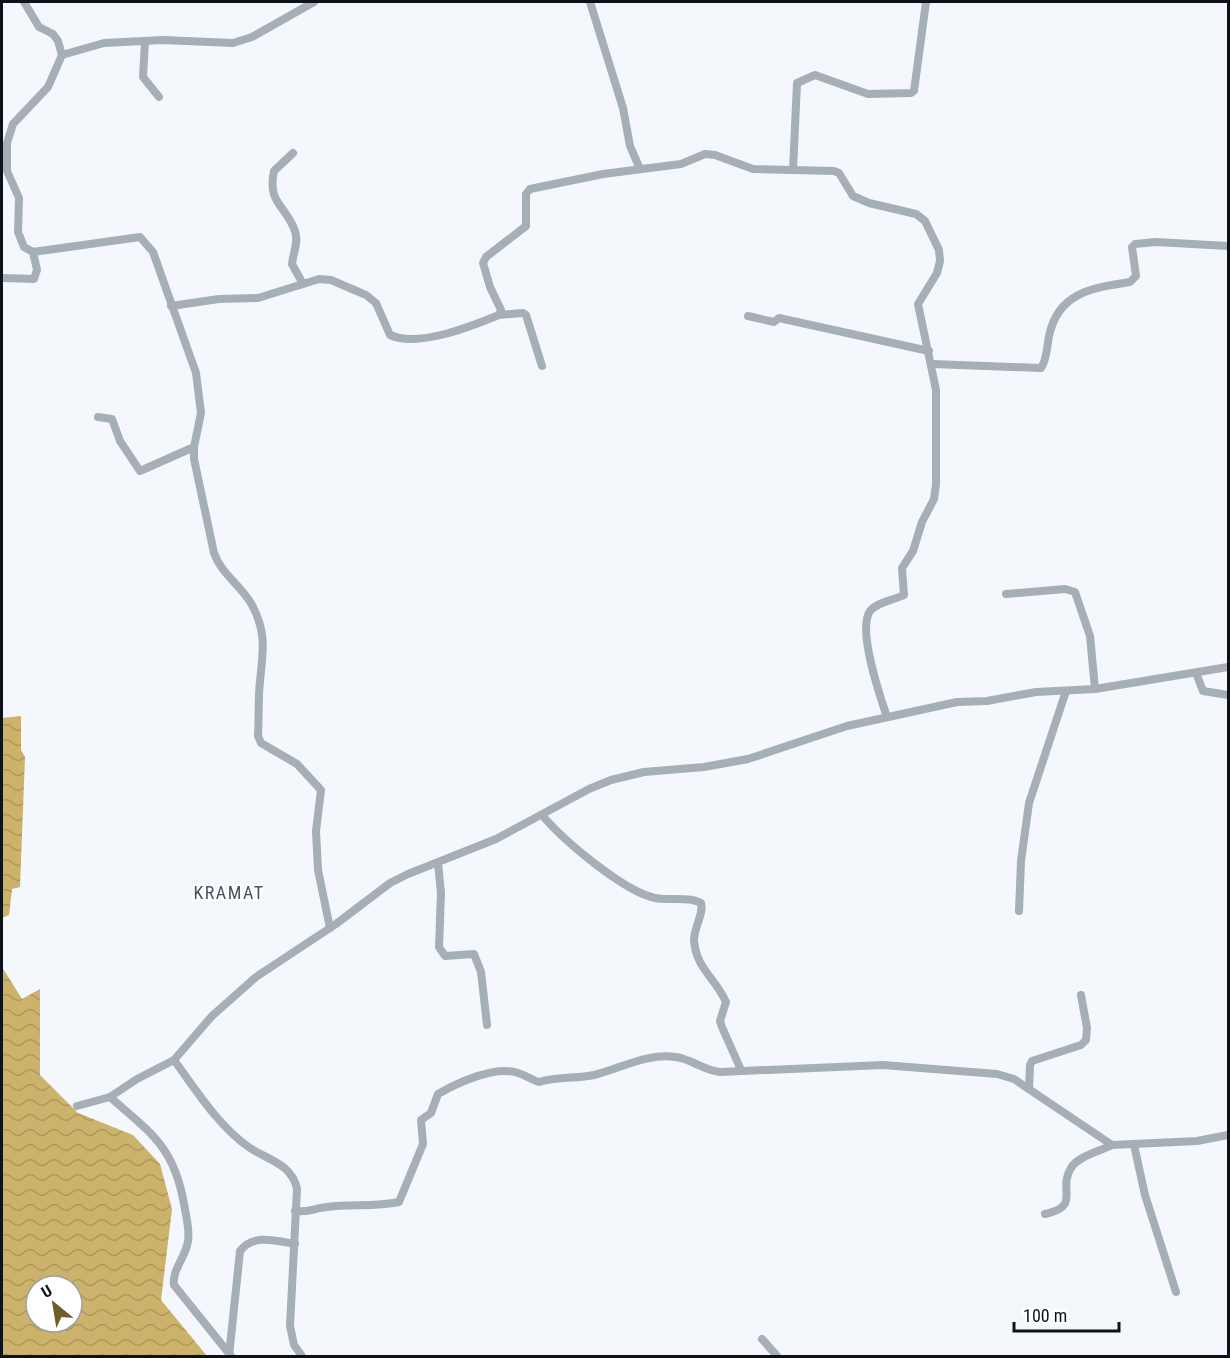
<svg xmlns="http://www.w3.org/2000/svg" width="1230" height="1358" font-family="'Roboto Condensed',sans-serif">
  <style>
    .water { fill: url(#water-waves); fill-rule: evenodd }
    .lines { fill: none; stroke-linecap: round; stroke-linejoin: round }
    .minor { stroke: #a6aeb6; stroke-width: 8 }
    .labels { text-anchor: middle; stroke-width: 4.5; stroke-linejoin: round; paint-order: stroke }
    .quarter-label { font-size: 18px; letter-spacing: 1.5px; fill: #435363; stroke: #fff }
  </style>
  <defs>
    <pattern id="water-waves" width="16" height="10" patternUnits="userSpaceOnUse" patternTransform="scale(1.5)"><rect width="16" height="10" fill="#ccb26a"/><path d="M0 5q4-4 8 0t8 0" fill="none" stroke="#ae985b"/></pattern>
  </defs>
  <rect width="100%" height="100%" fill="#f4f8fc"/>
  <g class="water">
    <polygon points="21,716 21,750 25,757 20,887 12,889 9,915 2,918 2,718"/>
    <path d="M2,967L22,999L40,989V1075L78,1113L133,1135L160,1164L172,1209L161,1300L207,1356H2ZM36,1286H72V1322H36Z"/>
  </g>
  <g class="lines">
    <g class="minor">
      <path d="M24,2L39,27L53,34L58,41L62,55L48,87L13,124L7,143V171L19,198L18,232L24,247L33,252L140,237L153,252L196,373L201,413L194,447V459L214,553C221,574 242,586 252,605C267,633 263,651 260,681C258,699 259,718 258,736L261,743L297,764L321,790L316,831L318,870L330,928"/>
      <polyline points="590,2 623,108 630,146 640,169"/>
      <polyline points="145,42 143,77 159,97"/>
      <polyline points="62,55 104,43 163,40 233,43 252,37 314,2"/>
      <path d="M293,153L274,171C267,204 286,205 295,231C299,242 293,253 292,264L303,284"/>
      <polyline points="793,170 797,83 815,75 868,94 911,93 914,91 926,2"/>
      <polyline points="2,278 34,279 37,270 33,252"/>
      <path d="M171,306L219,299L258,298L319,279L331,280L366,295L376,303L390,335C418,348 472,326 499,315L501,310L490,287L483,263L486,257L526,226V194L530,189L603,174L681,164L705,154L715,155L753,169L834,171L839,173L853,196L869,203L916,214L925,221L939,250L940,261L937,273L918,304L936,390V484L934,499L922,522L913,551L902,568L904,595C894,600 877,602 870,611C857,630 880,696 887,717"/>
      <polyline points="499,315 523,313 526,315 542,366"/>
      <polyline points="748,316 774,322 779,318 929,351"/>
      <path d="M932,364L1041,368C1047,360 1047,346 1049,336C1058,293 1091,288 1130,282L1136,276L1132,247L1135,244L1156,242L1228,246"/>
      <polyline points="98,417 112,419 120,441 140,471 194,447"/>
      <polyline points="1006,594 1065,589 1075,592 1090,636 1095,689"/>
      <polyline points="1196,673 1203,691 1228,695"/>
      <path d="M542,815C563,840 623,891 655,898C669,901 689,896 701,903C704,914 694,927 694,940C696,969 715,977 726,1002L720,1021L722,1027L741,1070"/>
      <polyline points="438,863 441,893 439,947 445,956 474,954 481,972 487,1025"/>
      <polyline points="1019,911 1021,861 1029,803 1066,691"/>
      <path d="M174,1060C196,1090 219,1127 250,1148C268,1160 292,1164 297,1189L290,1326L294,1345L302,1356"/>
      <polyline points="1029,1089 1030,1065 1032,1061 1081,1045 1086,1040 1087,1028 1081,995"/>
      <path d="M110,1097C152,1134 174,1147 184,1204C186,1216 190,1230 188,1241C186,1257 172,1269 174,1285L231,1356"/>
      <polyline points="77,1106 110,1097 137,1079 174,1060 212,1016 256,977 336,924 390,883 408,874 496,839 589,789 611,780 644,772 704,767 748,759 847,726 957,702 987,701 1036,692 1095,689 1228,667"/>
      <polyline points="1134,1145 1145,1195 1176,1292"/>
      <path d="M295,1211C307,1213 315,1208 327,1207C352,1204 375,1207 399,1202L423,1144L421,1120L431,1113L438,1094C457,1083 495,1065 518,1073C525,1075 532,1080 539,1082C560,1076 576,1079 594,1075C622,1068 646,1053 676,1057C691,1059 703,1070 720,1072L883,1065L997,1074L1014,1079L1112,1145L1197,1141L1228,1135"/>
      <path d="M1045,1214C1082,1206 1057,1190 1071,1168C1078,1156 1101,1151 1112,1145"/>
      <polyline points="762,1339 777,1356"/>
      <path d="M229,1356L240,1251C254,1233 276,1241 295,1244"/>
    </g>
  </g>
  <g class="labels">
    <g class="quarter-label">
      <text x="229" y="899">KRAMAT</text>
    </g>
  </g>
  <rect width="1230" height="1358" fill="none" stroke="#0c1218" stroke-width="6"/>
  <g transform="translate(54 1304) rotate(330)"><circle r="28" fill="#ffffff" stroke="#9ea0a3" stroke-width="1.5"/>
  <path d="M0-4.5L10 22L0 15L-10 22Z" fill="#6f5d2b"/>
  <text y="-9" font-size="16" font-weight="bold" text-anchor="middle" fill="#0c1218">U</text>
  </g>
  <path d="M1014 1322v9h105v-9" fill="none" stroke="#0c1218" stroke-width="3"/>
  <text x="1023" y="1322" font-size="18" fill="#0c1218" stroke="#ffffff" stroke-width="4.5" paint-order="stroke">100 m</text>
</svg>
